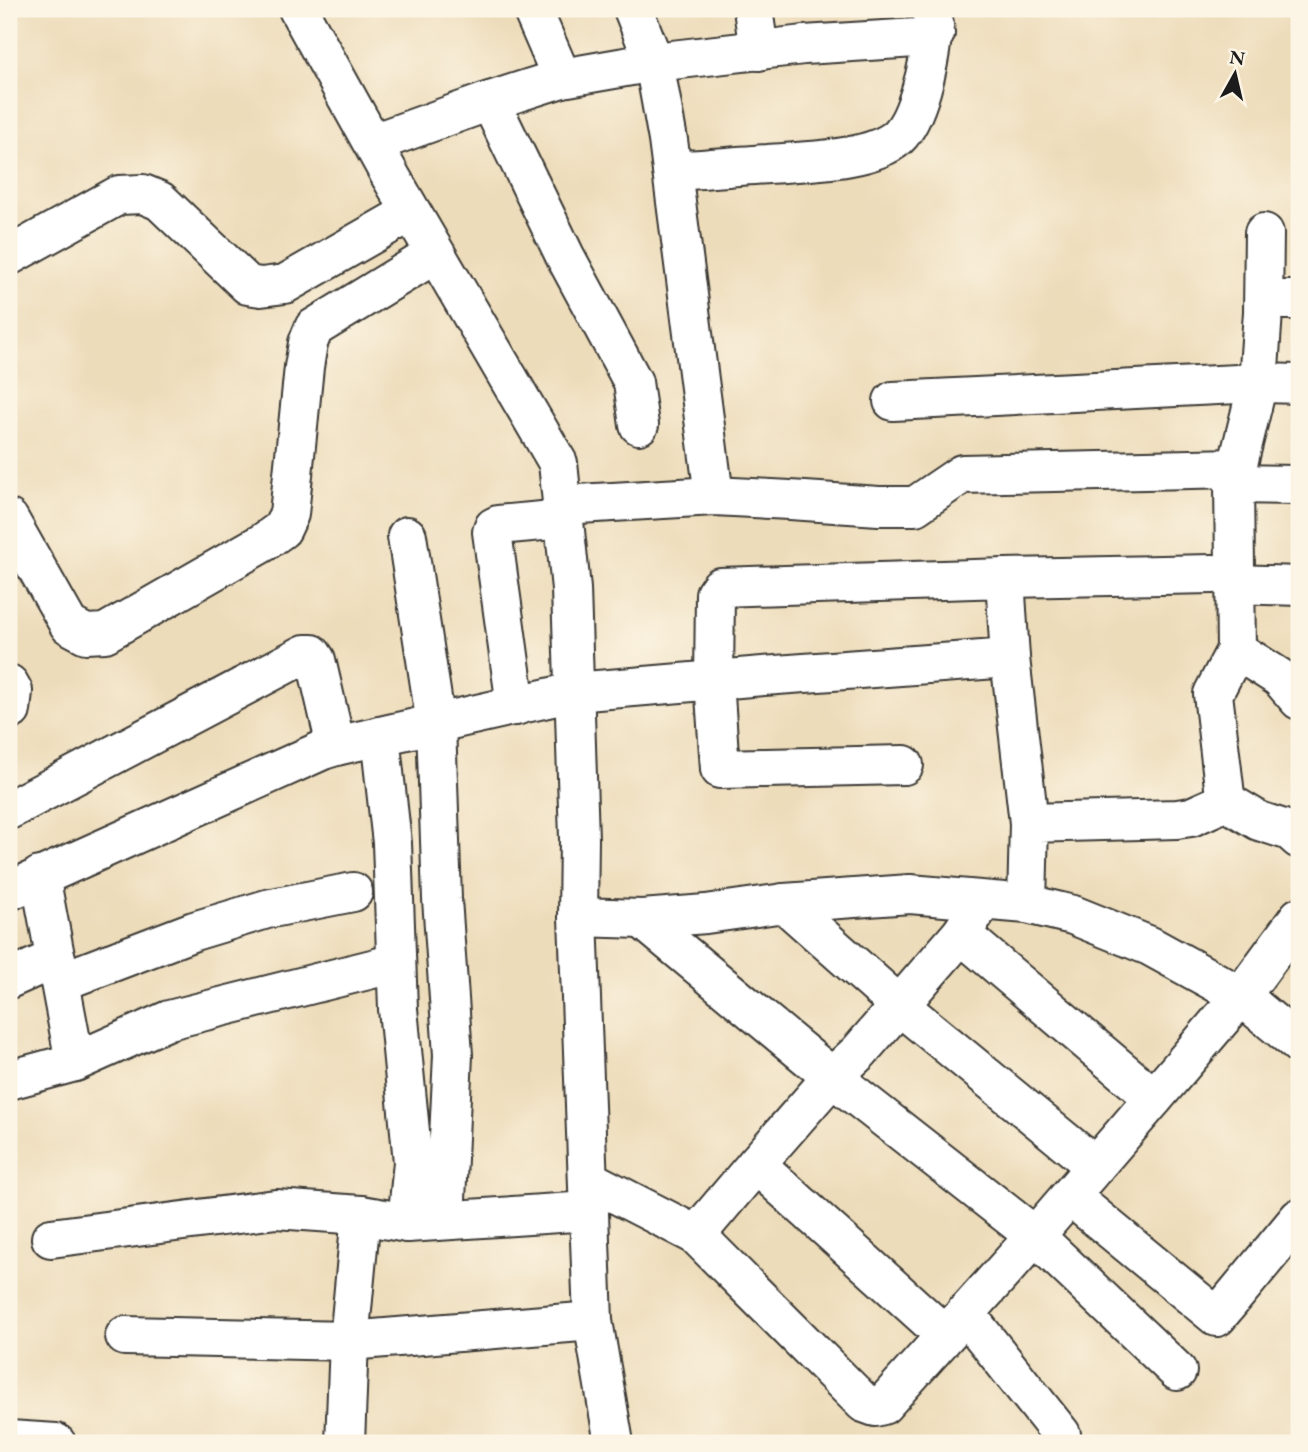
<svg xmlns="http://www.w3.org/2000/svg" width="1308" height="1452" font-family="'EB Garamond',serif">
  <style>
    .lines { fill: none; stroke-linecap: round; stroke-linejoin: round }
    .minor-casing { stroke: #3b3934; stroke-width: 42 }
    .minor { stroke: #fff; stroke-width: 38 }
  </style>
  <rect width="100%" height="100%" fill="#fcf5e5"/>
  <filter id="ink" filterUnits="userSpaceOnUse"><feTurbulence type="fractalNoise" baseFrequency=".0143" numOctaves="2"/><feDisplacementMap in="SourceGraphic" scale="14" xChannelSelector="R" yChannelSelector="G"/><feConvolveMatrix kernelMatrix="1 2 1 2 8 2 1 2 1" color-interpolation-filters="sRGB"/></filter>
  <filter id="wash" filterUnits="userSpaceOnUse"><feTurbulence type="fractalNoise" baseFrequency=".00686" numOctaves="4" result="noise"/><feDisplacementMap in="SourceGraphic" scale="28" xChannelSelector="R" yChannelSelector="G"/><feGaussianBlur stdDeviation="1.57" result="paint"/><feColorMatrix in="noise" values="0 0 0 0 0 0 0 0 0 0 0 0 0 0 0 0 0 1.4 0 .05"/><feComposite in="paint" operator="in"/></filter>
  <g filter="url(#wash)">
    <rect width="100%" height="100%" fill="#eddcba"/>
  </g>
  <g filter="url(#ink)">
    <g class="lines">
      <defs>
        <g id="minor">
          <polyline points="298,9 391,177 558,463 571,589 579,839 578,917 593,1321 614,1443"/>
          <polyline points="532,9 562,78"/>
          <polyline points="633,9 654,62 668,140 714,496"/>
          <polyline points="753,9 759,51"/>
          <polyline points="490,101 565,256 633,382 639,425"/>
          <polyline points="373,143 490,101 562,78 654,62 804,45 932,37 935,33 932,9"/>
          <path d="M672,171C704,169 736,166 768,164C803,161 871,161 898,137C918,118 929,63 932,37"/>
          <polyline points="9,256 119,195 143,194 160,201 248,285 261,287 285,284 411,212"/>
          <polyline points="1264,300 1299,300"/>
          <polyline points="893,401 1258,383 1299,384"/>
          <polyline points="1234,484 1299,485"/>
          <polyline points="562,505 714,496 790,500 879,506 915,506 962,474 1237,468"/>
          <polyline points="9,519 69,625 86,634 105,633 264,542 282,529 289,514 304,367 308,343 314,328 435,254"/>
          <polyline points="407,536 436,724 442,899 453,1055 445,1220"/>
          <polyline points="1005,578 1213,574"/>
          <polyline points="1236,584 1299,586"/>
          <polyline points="1236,650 1280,678 1299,700"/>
          <polyline points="9,684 13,691 11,710 9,711"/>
          <polyline points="516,706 492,532 494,527 498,525 564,519"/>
          <polyline points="380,736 392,843 398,1009 413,1162 407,1223"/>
          <polyline points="904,765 720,769 714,680 715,594 720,587 1005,578 1010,658 1029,823"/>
          <polyline points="1224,800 1259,821 1290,831 1299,839"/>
          <polyline points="9,810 305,654 312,654 316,660 336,746"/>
          <polyline points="9,891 323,750 336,746 574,692 763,676 1010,658"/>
          <polyline points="784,903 900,1006 1095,1166"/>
          <polyline points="1027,904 1029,823 1177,819 1191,817 1220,804 1225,795 1213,694 1236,650 1234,484 1237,468 1258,383 1263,312 1264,233"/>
          <polyline points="578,917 642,919 706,914 784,903 910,894 1027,904 1073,915 1150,946 1241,996 1299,1044"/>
          <polyline points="642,919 832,1077 859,1052 961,934 983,901"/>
          <polyline points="961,934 1154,1098"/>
          <polyline points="9,979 56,958"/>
          <polyline points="60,982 194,931 267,909 353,892"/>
          <polyline points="75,1062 169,1020 396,963"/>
          <polyline points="9,1080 75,1062 40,876"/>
          <polyline points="756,1164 945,1335"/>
          <polyline points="589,1180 696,1235"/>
          <polyline points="1070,1196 1217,1317 1299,1218"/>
          <polyline points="51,1238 276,1209 361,1215"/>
          <polyline points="965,1313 1061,1434"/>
          <polyline points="125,1336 349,1341 593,1321"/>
          <polyline points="1177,1371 1035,1236 832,1077 756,1164 696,1235 864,1403 875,1407 883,1405 1035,1236 1154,1098 1241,996 1299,917"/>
          <polyline points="9,1440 56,1443"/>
          <polyline points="345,1443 349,1341 361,1215 407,1223 589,1211"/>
        </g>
      </defs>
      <use href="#minor" class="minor-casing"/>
      <use href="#minor" class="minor"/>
    </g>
  </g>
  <rect width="1308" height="1452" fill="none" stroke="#fcf5e5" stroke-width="35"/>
  <g transform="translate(1235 74) rotate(8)" stroke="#fcf5e5" stroke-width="5" paint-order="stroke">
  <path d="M0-5L12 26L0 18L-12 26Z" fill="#1c1c1c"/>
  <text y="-10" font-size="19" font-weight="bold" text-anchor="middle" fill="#1c1c1c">N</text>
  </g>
</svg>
